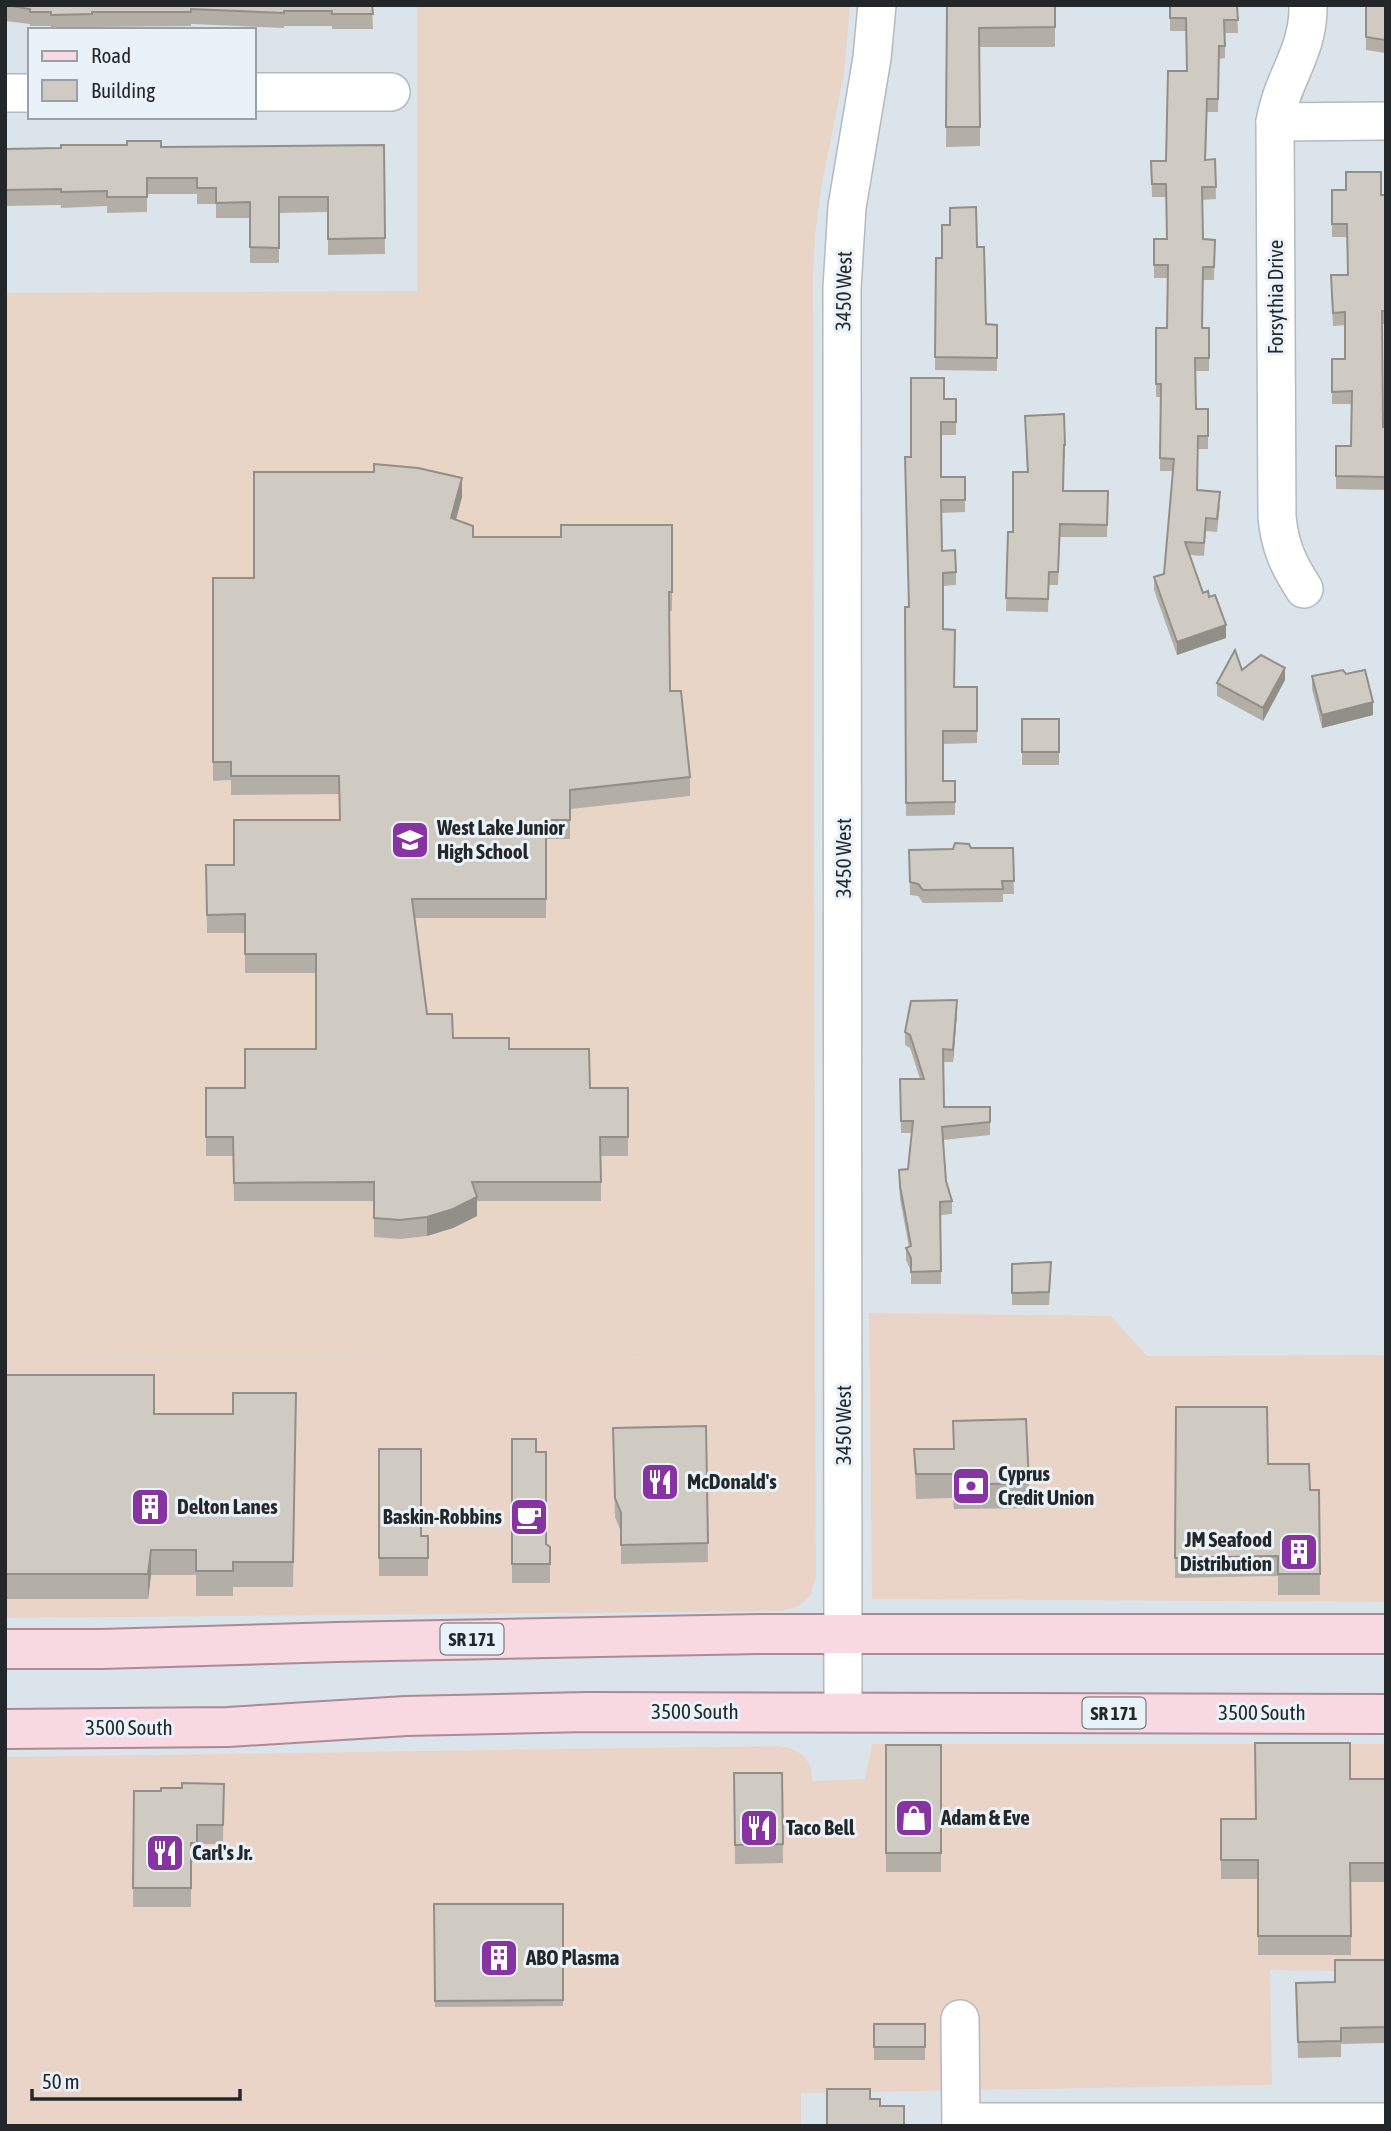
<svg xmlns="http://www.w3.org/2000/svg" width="1391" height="2131" font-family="'Asap Condensed',sans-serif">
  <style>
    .commercial { fill: #ead4c7 }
    .education { fill: #e9d5c6 }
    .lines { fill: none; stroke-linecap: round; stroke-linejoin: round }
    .minor-casing { stroke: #b2bac0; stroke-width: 40 }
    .major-casing { stroke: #ab8a94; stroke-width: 42 }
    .minor { stroke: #fff; stroke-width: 37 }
    .major { stroke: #f8d9e1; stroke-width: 38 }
    .wall { fill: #b3afa7 }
    .shaded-wall { fill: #928e88 }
    .building { fill: #d0cbc2; stroke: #928e88; stroke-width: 2 }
    .labels { text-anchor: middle; stroke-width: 6; stroke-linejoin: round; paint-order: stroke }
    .shield { fill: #e9f1f9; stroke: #5f6467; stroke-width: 2 }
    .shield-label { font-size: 19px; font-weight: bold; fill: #242729 }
    .street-label { font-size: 21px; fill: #242729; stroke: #e9f1f9 }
    .poi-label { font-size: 21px; font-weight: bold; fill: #242729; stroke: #e9f1f9; text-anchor: start }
  </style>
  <rect width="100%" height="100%" fill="#dce4eb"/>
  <g class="commercial">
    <polygon points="869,1313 1111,1316 1147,1356 1386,1355 1386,1602 872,1599"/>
    <polygon points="815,1357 816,1577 810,1596 802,1604 794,1608 782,1611 5,1618 5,1359"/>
    <polygon points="872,1744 1386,1744 1386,1972 1270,1970 1272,2085 801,2093 801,2126 5,2126 5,1757 777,1746 790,1748 803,1755 810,1765 813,1781 865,1779"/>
  </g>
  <polygon class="education" points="417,5 850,5 844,74 822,183 815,235 813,274 815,1357 5,1359 5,293 417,291"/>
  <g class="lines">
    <defs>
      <g id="minor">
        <polyline points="254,92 391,92"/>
        <polyline points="5,93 30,93"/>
        <polyline points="1275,122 1386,121"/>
        <path d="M1304,589C1288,564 1280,547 1277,517L1275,122C1282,78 1309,52 1308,5"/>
        <polyline points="843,1712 842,288 847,207 872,58 877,5"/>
        <polyline points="960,2019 961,2126"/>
        <polyline points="961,2122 1386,2122"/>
      </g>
      <g id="major">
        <polyline points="5,1649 101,1649 337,1642 759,1634 1386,1634"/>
        <polyline points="5,1729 228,1727 406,1716 587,1712 1386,1714"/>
      </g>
    </defs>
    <use href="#minor" class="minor-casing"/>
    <use href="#major" class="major-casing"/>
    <use href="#minor" class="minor"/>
    <use href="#major" class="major"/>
  </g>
  <g class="wall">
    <polygon points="5,5 372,5 373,29 332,29 332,26 284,26 284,28 191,24 191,26 92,27 92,29 51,30 51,26 30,26 30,24 5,21"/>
    <polygon points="947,5 1055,5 1055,47 980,47 980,146 946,147"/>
    <polygon points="1170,5 1237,5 1238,33 1225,33 1225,58 1219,59 1218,112 1207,112 1206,160 1215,159 1216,199 1202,200 1203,239 1215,240 1214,280 1203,280 1202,328 1209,328 1209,371 1195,371 1196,409 1208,409 1208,449 1198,449 1197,490 1220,505 1217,532 1206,531 1204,556 1190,555 1203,593 1226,638 1177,655 1154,590 1154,577 1164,574 1173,471 1160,471 1161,397 1156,397 1156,328 1167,328 1167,278 1154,278 1154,239 1167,239 1166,197 1152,197 1151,161 1166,161 1187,71 1186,31 1170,31"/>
    <polygon points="1366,5 1386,5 1386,64 1385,53 1366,50"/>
    <polygon points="384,145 385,254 328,255 328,212 279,213 279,263 250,263 250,218 216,218 216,204 197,204 197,194 147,194 147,212 107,213 107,206 61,208 61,205 5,206 5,149"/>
    <polygon points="1332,190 1386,195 1386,324 1382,324 1383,427 1386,427 1386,490 1336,489 1336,446 1351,446 1352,404 1332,404 1332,359 1345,359 1345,325 1333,326 1331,288 1348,275 1347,237 1332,237"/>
    <polygon points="977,247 986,324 997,325 997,371 935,370 936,258 942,258"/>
    <polygon points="944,399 956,399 956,435 941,435 941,477 965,477 965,512 941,513 942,551 956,572 956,585 943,586 943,629 954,687 977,687 977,743 943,744 943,781 955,781 955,815 906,816 905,607 909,607"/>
    <polygon points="1025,416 1065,445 1065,458 1064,458 1063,491 1108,491 1107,537 1060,537 1058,585 1049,585 1048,612 1006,611 1008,532 1013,532 1027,472"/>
    <polygon points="462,497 456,520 473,537 561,537 672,525 672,611 669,611 670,691 690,777 690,796 570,809 570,839 546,839 546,918 415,918 427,1014 453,1038 509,1049 590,1088 628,1088 628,1156 601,1156 601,1201 477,1201 477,1216 453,1228 427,1236 400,1239 374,1237 374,1201 234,1201 233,1156 206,1156 206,1088 245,1088 316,1049 316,973 245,973 245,933 207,933 206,865 234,865 340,820 339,794 231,795 231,780 213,781 213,578 254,578"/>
    <polygon points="1386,604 1386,625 1384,624 1384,611"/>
    <polygon points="1242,670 1285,680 1263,721 1217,696 1217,683"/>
    <polygon points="1312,676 1373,715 1322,728 1312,689"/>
    <rect x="1022" y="719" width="37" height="46"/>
    <polygon points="971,848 1013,848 1014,894 1003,894 1003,902 923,903 918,896 910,895 909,850"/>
    <polygon points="957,1013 953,1062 943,1062 944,1107 990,1122 990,1135 943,1140 946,1181 952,1201 952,1214 941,1215 941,1284 911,1284 911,1271 906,1260 906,1248 909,1247 900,1199 899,1182 908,1169 912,1133 901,1133 900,1079 920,1079 910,1048 905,1045 905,1032"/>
    <polygon points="1012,1264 1051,1275 1049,1305 1012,1305"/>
    <polygon points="5,1375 154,1414 296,1418 293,1587 233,1587 233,1596 196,1596 196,1575 151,1575 148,1599 5,1599"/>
    <polygon points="1176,1407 1310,1490 1319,1490 1320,1595 1278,1595 1278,1576 1175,1578"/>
    <polygon points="953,1421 1029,1483 1029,1508 954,1509 953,1498 916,1499 914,1449 953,1449"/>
    <polygon points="706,1426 708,1562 621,1564 621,1532 615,1517 613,1428"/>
    <polygon points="512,1439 536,1452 546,1544 550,1547 550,1583 512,1583"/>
    <polygon points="379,1449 421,1536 428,1536 428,1576 379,1576"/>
    <rect x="886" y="1745" width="55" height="127"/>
    <polygon points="734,1773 782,1773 783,1863 735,1864"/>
    <polygon points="1350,1779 1386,1779 1386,1882 1351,1882 1351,1955 1258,1955 1258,1879 1221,1879 1221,1819 1255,1819"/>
    <polygon points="224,1784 223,1844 197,1844 197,1862 191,1862 191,1907 133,1907 134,1791 161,1791"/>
    <polygon points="434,1904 563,1904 563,2006 435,2007"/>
    <polygon points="1386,1960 1386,2043 1341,2044 1341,2057 1298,2058 1296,1983 1335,1982"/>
    <rect x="874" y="2024" width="51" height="36"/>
  </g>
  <g class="shaded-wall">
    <polygon points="462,478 462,497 451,537 451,518"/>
    <polygon points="1226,625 1226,638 1177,655 1177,642"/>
    <polygon points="1285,668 1285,680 1263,721 1263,708"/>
    <polygon points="1373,702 1373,715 1322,728 1322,715"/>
    <polygon points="957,1000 957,1013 953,1062 953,1050"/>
    <polygon points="477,1197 477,1216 453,1228 427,1236 427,1217"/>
    <polygon points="151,1550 151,1575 148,1599 148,1574"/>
  </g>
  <g class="building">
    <polygon points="5,5 372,5 373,14 332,14 332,11 284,11 284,13 191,9 191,12 92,12 92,14 51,15 51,12 30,12 30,9"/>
    <polygon points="947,5 1055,5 1055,27 979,28 980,127 946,127"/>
    <polygon points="1170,5 1237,5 1238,20 1224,20 1225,46 1219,46 1218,99 1207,99 1205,160 1215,159 1216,187 1202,187 1203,239 1215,240 1214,267 1203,267 1202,328 1209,328 1209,358 1195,358 1196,409 1208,409 1208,436 1198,436 1197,490 1220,492 1217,519 1206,518 1204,543 1185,542 1203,593 1208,591 1209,597 1215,595 1226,625 1177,642 1154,577 1164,574 1174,459 1160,458 1161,384 1156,384 1156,328 1167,328 1168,265 1154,265 1154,239 1167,239 1166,184 1152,184 1151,161 1166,161 1168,71 1187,71 1186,18 1170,18"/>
    <polygon points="1366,5 1386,5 1386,51 1385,40 1366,37"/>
    <polygon points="127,141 161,141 161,147 384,145 385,238 328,239 328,197 279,197 279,248 250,247 250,202 216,203 216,188 197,188 197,178 147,178 147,197 107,197 107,191 61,192 61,189 5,190 5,149 61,148 61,145 127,145"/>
    <polygon points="1346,172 1381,172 1381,195 1386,195 1386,311 1382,311 1383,427 1386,427 1386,477 1336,476 1336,446 1351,446 1352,391 1332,392 1332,359 1345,359 1345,312 1333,313 1331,275 1348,275 1347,224 1332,224 1332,190 1346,190"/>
    <polygon points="976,207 977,247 984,247 986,324 997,325 997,358 935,357 936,258 942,258 942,225 950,225 950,208"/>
    <polygon points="911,378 944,378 944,399 956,399 956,422 941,422 941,477 965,477 965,500 941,500 942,551 955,550 956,572 943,573 943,629 955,630 954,687 977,687 977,731 943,731 943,781 955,781 955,802 906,803 905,607 909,607 905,457 911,457"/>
    <polygon points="1064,414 1065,445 1064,445 1063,491 1108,491 1107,525 1060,524 1058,572 1049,572 1048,599 1006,598 1008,532 1013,532 1013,472 1028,472 1025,416"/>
    <polygon points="374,464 418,468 462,478 451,518 473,526 473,537 561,537 561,525 672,525 672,592 669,592 670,691 681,691 690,777 570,790 570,820 546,820 546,899 412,899 427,1014 452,1014 453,1038 509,1038 509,1049 589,1049 590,1088 628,1088 628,1137 600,1137 601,1182 472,1182 477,1197 453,1209 427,1217 400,1220 374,1218 374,1182 234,1183 233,1137 206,1137 206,1088 245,1088 245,1049 316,1049 316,954 245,954 245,914 207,915 206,865 234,865 234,820 340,820 339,776 231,776 231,762 213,762 213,578 254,578 254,472 374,472"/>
    <polygon points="1235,650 1242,670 1261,655 1285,668 1263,708 1217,683"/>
    <polygon points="1343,670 1346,674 1365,670 1373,702 1322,715 1312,676"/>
    <rect x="1022" y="719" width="37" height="33"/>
    <polygon points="955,843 969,844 971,848 1013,848 1014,881 1002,881 1003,889 923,890 918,884 910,882 909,850 953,849"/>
    <polygon points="957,1000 953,1050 943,1049 944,1107 990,1107 990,1122 942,1127 946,1181 952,1201 940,1202 941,1271 911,1272 911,1258 906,1248 911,1246 900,1186 899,1170 908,1169 913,1121 901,1121 900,1079 924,1079 910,1035 905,1032 911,1001"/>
    <polygon points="1051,1262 1049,1292 1012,1293 1012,1264"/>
    <polygon points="5,1375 154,1375 154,1414 233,1414 233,1393 296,1393 293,1562 233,1562 233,1571 196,1571 196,1550 151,1550 148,1574 5,1574"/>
    <polygon points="1176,1407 1267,1407 1268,1464 1309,1464 1310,1490 1319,1490 1320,1574 1278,1574 1278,1556 1175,1558"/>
    <polygon points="1026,1419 1029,1483 954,1485 953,1474 916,1474 914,1449 954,1449 953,1421"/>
    <polygon points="706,1426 708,1543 621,1545 621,1513 615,1498 613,1428"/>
    <polygon points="512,1439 536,1439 536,1452 546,1452 546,1544 550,1547 550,1564 512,1564"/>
    <polygon points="379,1449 421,1449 421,1536 428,1536 428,1558 379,1558"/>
    <polygon points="1255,1743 1350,1743 1350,1779 1386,1779 1386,1863 1350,1863 1351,1936 1258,1936 1258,1860 1221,1860 1221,1819 1256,1819"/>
    <rect x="886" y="1745" width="55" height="108"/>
    <polygon points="734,1773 782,1773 783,1844 735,1845"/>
    <polygon points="182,1783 224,1784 223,1825 197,1825 197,1843 191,1843 191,1888 133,1888 134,1791 161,1791 161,1788 182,1788"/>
    <polygon points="434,1904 563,1904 563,2000 435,2001"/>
    <polygon points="1335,1960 1386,1960 1386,2027 1341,2028 1341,2041 1298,2042 1296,1983 1335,1982"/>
    <rect x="874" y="2024" width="51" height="23"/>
    <polygon points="827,2089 870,2089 870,2099 880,2099 880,2106 904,2106 904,2126 827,2126"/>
  </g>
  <defs>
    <symbol id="school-square" viewBox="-11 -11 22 22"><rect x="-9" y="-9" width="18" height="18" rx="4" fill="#8734a2" stroke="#e9f1f9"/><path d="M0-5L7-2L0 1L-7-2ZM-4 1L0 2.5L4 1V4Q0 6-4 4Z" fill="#fff"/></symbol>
    <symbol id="restaurant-square" viewBox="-11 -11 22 22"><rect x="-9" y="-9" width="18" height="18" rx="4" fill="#8734a2" stroke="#e9f1f9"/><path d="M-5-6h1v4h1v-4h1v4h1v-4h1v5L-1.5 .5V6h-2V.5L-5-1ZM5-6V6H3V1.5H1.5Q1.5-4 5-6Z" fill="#fff"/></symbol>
    <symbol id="bank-square" viewBox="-11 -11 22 22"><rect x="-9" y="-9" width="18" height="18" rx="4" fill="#8734a2" stroke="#e9f1f9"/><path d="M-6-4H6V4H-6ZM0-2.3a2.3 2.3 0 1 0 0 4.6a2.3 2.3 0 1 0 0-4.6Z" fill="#fff"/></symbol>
    <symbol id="building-square" viewBox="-11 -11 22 22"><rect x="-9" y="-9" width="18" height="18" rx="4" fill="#8734a2" stroke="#e9f1f9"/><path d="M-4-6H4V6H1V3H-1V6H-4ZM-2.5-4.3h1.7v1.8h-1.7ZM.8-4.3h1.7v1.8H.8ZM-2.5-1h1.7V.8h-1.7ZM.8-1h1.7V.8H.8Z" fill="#fff"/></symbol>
    <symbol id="cafe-square" viewBox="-11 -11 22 22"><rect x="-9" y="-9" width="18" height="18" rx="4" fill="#8734a2" stroke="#e9f1f9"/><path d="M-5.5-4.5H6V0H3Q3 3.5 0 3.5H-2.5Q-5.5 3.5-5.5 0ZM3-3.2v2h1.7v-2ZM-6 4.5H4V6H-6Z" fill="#fff"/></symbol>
    <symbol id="shop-square" viewBox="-11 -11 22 22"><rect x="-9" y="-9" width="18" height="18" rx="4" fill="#8734a2" stroke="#e9f1f9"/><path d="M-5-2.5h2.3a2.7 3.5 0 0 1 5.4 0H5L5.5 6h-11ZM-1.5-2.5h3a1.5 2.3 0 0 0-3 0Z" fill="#fff"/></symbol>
  </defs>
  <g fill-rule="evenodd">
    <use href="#school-square" x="388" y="818" width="44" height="44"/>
    <use href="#restaurant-square" x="638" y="1460" width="44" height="44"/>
    <use href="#bank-square" x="949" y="1464" width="44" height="44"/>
    <use href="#building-square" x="128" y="1485" width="44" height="44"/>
    <use href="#cafe-square" x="507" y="1495" width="44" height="44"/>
    <use href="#building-square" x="1277" y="1530" width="44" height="44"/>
    <use href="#shop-square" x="892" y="1796" width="44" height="44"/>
    <use href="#restaurant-square" x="737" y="1806" width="44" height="44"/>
    <use href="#restaurant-square" x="143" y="1831" width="44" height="44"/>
    <use href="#building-square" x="477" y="1936" width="44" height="44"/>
  </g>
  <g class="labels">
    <g class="shield">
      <rect x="440.5" y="1623.5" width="63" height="31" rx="5"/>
      <rect x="1082.5" y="1697.5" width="63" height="31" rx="5"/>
    </g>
    <g class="shield-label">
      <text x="472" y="1646">SR 171</text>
      <text x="1114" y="1720">SR 171</text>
    </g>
    <g class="street-label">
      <text transform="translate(844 291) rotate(-89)" y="7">3450 West</text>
      <text transform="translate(1276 297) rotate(-90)" y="7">Forsythia Drive</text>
      <text transform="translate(844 858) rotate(-90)" y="7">3450 West</text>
      <text transform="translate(844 1425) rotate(-90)" y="7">3450 West</text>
      <text x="695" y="1719">3500 South</text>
      <text x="1262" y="1720">3500 South</text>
      <text x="129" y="1735">3500 South</text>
    </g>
    <g class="poi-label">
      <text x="437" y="835">West Lake Junior<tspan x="437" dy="24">High School</tspan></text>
      <text x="998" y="1481">Cyprus<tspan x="998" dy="24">Credit Union</tspan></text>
      <text x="687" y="1489">McDonald's</text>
      <text x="177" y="1514">Delton Lanes</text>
      <text x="502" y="1524" text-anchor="end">Baskin-Robbins</text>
      <text x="1272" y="1547" text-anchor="end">JM Seafood<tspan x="1272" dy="24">Distribution</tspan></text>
      <text x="941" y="1825">Adam &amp; Eve</text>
      <text x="786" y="1835">Taco Bell</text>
      <text x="192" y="1860">Carl's Jr.</text>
      <text x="526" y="1965">ABO Plasma</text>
    </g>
  </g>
  <rect width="1391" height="2131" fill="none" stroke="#242729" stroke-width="14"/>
  <rect x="28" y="28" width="228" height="91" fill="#e9f1f9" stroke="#9aa0a6" stroke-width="2"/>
  <rect x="42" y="51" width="35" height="10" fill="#f8d9e1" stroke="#9aa0a6" stroke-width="2"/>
  <text x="91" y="63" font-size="21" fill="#242729">Road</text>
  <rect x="42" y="80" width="35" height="21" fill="#d0cbc2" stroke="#9aa0a6" stroke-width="2"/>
  <text x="91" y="98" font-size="21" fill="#242729">Building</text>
  <path d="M32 2089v10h208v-10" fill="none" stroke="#242729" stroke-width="3.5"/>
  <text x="42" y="2089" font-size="21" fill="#242729" stroke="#e9f1f9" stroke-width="5" paint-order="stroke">50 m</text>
</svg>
